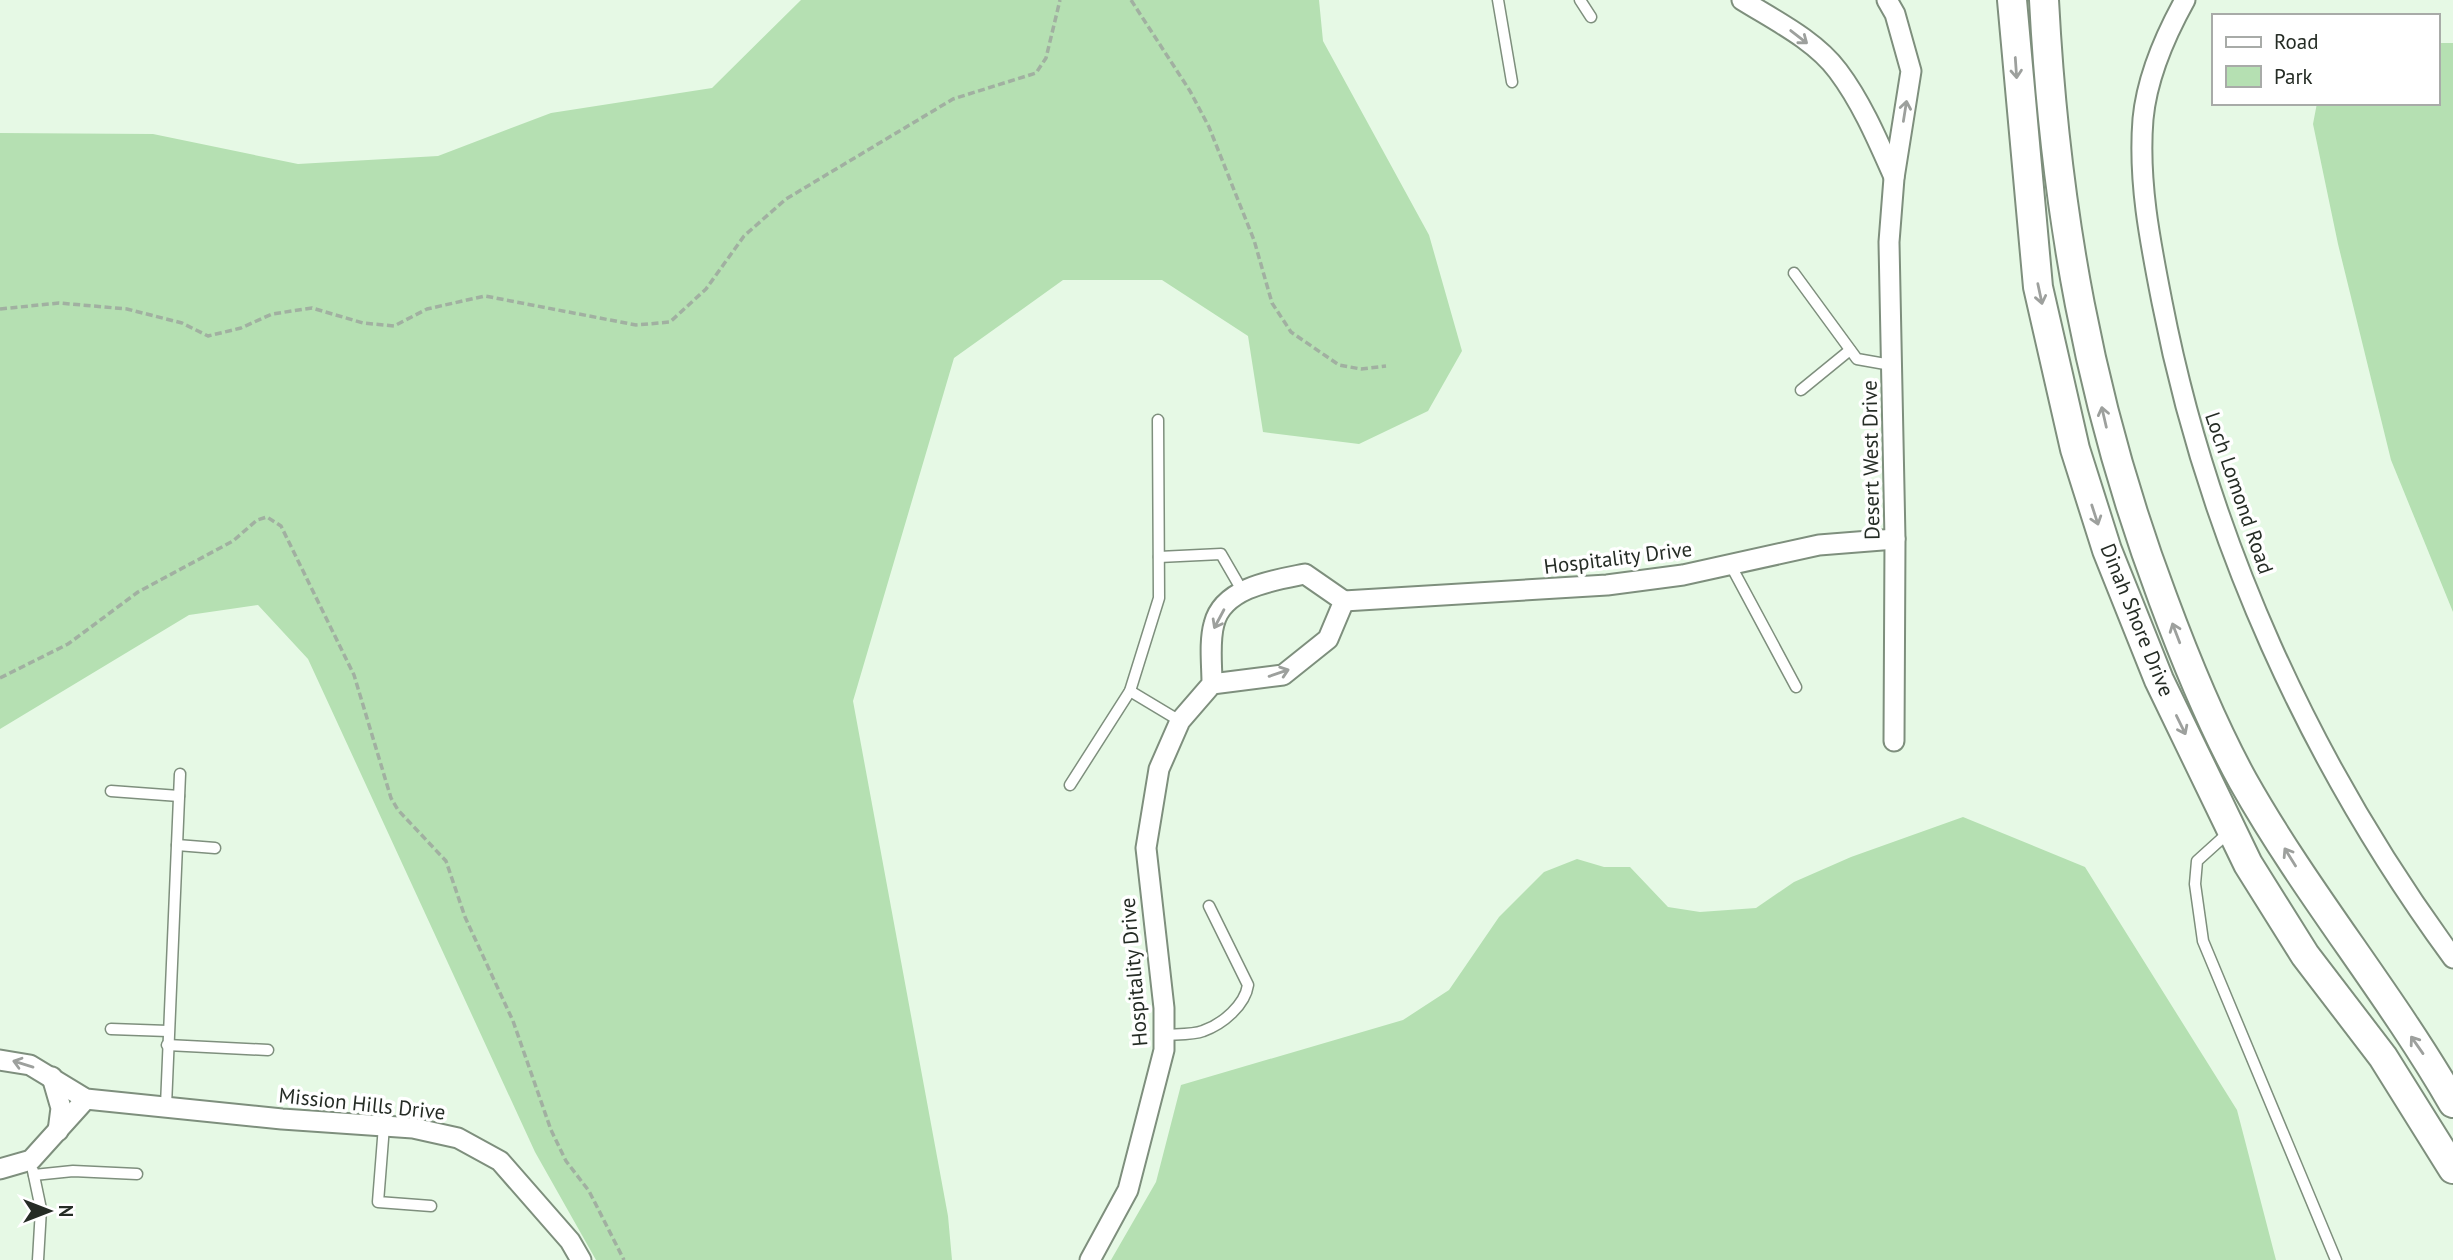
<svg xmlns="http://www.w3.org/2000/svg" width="2453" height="1260" font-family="'PT Sans',sans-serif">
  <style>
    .green { fill: #b5e0b2 }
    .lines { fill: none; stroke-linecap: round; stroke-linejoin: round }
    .lane-casing { stroke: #7e8f7d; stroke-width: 13 }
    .street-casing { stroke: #7e8f7d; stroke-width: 23 }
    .secondary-casing { stroke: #7e8f7d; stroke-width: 32 }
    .path { stroke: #a1b0a1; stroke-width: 3.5; stroke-dasharray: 7 3.5; stroke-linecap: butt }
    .lane { stroke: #fff; stroke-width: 10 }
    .street { stroke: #fff; stroke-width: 19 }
    .secondary { stroke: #fff; stroke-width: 28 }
    .oneway { stroke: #9da09d }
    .labels { text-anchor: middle; stroke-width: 7; stroke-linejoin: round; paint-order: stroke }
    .street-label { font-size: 21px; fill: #252c25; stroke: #fff }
  </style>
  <rect width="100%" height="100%" fill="#e6f9e5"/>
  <g class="green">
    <polygon points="801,0 1319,0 1323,41 1429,235 1462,351 1428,411 1359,444 1263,432 1248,336 1162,280 1063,280 954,358 853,701 948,1216 952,1260 596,1260 535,1152 308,659 258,605 189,615 0,729 0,133 153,134 298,164 438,156 551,113 712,88"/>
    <polygon points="2437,43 2453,43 2453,612 2391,460 2338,244 2313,124 2317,103 2437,103"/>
    <polygon points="1963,817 2085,867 2237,1110 2276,1260 1111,1260 1156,1182 1181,1085 1403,1020 1449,990 1499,917 1544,872 1577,859 1604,867 1630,867 1668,907 1700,912 1756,908 1794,882 1851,857"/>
  </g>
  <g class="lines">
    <defs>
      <g id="lane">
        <polyline points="1498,0 1512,82"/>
        <polyline points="1580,0 1591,17"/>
        <polyline points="1794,273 1857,359 1891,365"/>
        <polyline points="1801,390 1850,350"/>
        <polyline points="1159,557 1221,554 1243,592"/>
        <polyline points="1730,564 1796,687"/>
        <polyline points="1130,691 1180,721"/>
        <polyline points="1070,785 1130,691 1159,598 1158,420"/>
        <polyline points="111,791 179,796"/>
        <polyline points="2228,833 2197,861 2195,884 2203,941 2336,1260"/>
        <polyline points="177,845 215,848"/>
        <polyline points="111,1029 168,1031"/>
        <path d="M1164,1035C1176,1034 1193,1035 1203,1031C1223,1024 1245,1005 1248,985L1209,906"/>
        <polyline points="167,1045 268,1050"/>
        <polyline points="166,1106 180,774"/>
        <polyline points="384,1126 378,1202 431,1206"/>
        <polyline points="33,1171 41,1209 38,1260"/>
        <polyline points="34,1175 73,1171 137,1174"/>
      </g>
      <g id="street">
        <path d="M1742,0C1774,20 1815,40 1838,71C1862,103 1878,141 1894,177"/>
        <polyline points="1887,0 1895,14 1911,71 1894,178 1889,242 1895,539 1894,741"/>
        <path d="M2185,0C2165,36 2147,77 2143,119C2138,181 2150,241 2162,302C2208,539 2310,763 2453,958"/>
        <polyline points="1344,601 1607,585 1683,575 1819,545 1895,539"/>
        <polyline points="0,1060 30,1065 86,1099 282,1119 413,1128 458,1138 500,1161 570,1241 581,1260"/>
        <polyline points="52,1077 61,1108 58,1131"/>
        <polyline points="0,1169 31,1160 86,1099"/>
        <path d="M1090,1260L1128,1190L1164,1050V1008L1146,848L1159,769L1180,721L1212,684L1283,675L1328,639L1344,601L1305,574C1275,580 1223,587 1214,624C1209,642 1212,665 1212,684"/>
      </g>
      <g id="secondary">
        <polyline points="2012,0 2038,287 2075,449 2107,550 2159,680 2248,864 2305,955 2383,1057 2453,1169"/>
        <path d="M2044,0C2055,209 2089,403 2163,599C2186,661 2211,723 2243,781C2306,893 2389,992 2453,1103"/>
      </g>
    </defs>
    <use href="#lane" class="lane-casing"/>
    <use href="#street" class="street-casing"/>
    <use href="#secondary" class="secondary-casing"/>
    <g class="path">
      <polyline points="1131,0 1190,91 1209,127 1254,240 1272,303 1291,332 1339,365 1361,369 1386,366"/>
      <polyline points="0,309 59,303 127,309 182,323 208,336 241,328 272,314 312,308 363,323 394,326 427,309 485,296 636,325 670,322 706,289 744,236 786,199 953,99 1036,73 1046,58 1060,0"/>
      <polyline points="0,678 68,644 138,592 233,541 257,520 267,517 281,526 354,675 391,798 398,810 446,861 465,917 513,1021 551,1130 566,1161 589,1191 624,1260"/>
    </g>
    <use href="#lane" class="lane"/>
    <use href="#street" class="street"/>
    <use href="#secondary" class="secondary"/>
  </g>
  <defs><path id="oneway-shaft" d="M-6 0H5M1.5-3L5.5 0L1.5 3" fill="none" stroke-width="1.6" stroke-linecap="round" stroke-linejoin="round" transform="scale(1.75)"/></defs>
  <g class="oneway">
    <use href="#oneway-shaft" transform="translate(1799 37) rotate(38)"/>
    <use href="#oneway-shaft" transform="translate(2016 68) rotate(86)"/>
    <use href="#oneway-shaft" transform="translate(1905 111) rotate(-81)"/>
    <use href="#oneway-shaft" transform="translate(2040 294) rotate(78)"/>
    <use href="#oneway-shaft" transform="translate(2104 417) rotate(-103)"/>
    <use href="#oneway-shaft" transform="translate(2095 515) rotate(72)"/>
    <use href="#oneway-shaft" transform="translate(1219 619) rotate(118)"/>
    <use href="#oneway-shaft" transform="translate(2176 633) rotate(-111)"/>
    <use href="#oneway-shaft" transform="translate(1279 673) rotate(-19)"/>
    <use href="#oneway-shaft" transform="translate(2181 725) rotate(64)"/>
    <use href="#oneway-shaft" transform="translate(2290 857) rotate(-122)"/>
    <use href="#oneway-shaft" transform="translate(2417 1045) rotate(-125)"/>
    <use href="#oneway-shaft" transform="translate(23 1064) rotate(-163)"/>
  </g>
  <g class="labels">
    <g class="street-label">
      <text transform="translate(1871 460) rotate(-91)" y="7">Desert West Drive</text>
      <text transform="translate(2239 493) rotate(71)" y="7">Loch Lomond Road</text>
      <text transform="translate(1618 558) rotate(-7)" y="7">Hospitality Drive</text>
      <text transform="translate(2137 620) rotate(68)" y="7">Dinah Shore Drive</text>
      <text transform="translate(1134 972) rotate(-95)" y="7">Hospitality Drive</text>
      <text transform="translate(362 1104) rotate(6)" y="7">Mission Hills Drive</text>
    </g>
  </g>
  <rect x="2212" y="14" width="228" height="91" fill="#ffffff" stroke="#a8aba8" stroke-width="2"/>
  <rect x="2226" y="37" width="35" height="10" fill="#ffffff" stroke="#a8aba8" stroke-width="2"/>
  <text x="2274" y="49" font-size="21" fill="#252c25">Road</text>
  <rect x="2226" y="66" width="35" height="21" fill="#b5e0b2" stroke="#a8aba8" stroke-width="2"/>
  <text x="2274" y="84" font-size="21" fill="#252c25">Park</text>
  <g transform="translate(49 1211) rotate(90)" stroke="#ffffff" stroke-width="5" paint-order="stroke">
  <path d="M0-5L12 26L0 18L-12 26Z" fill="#252c25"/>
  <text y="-10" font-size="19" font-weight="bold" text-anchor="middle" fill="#252c25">N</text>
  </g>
</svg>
